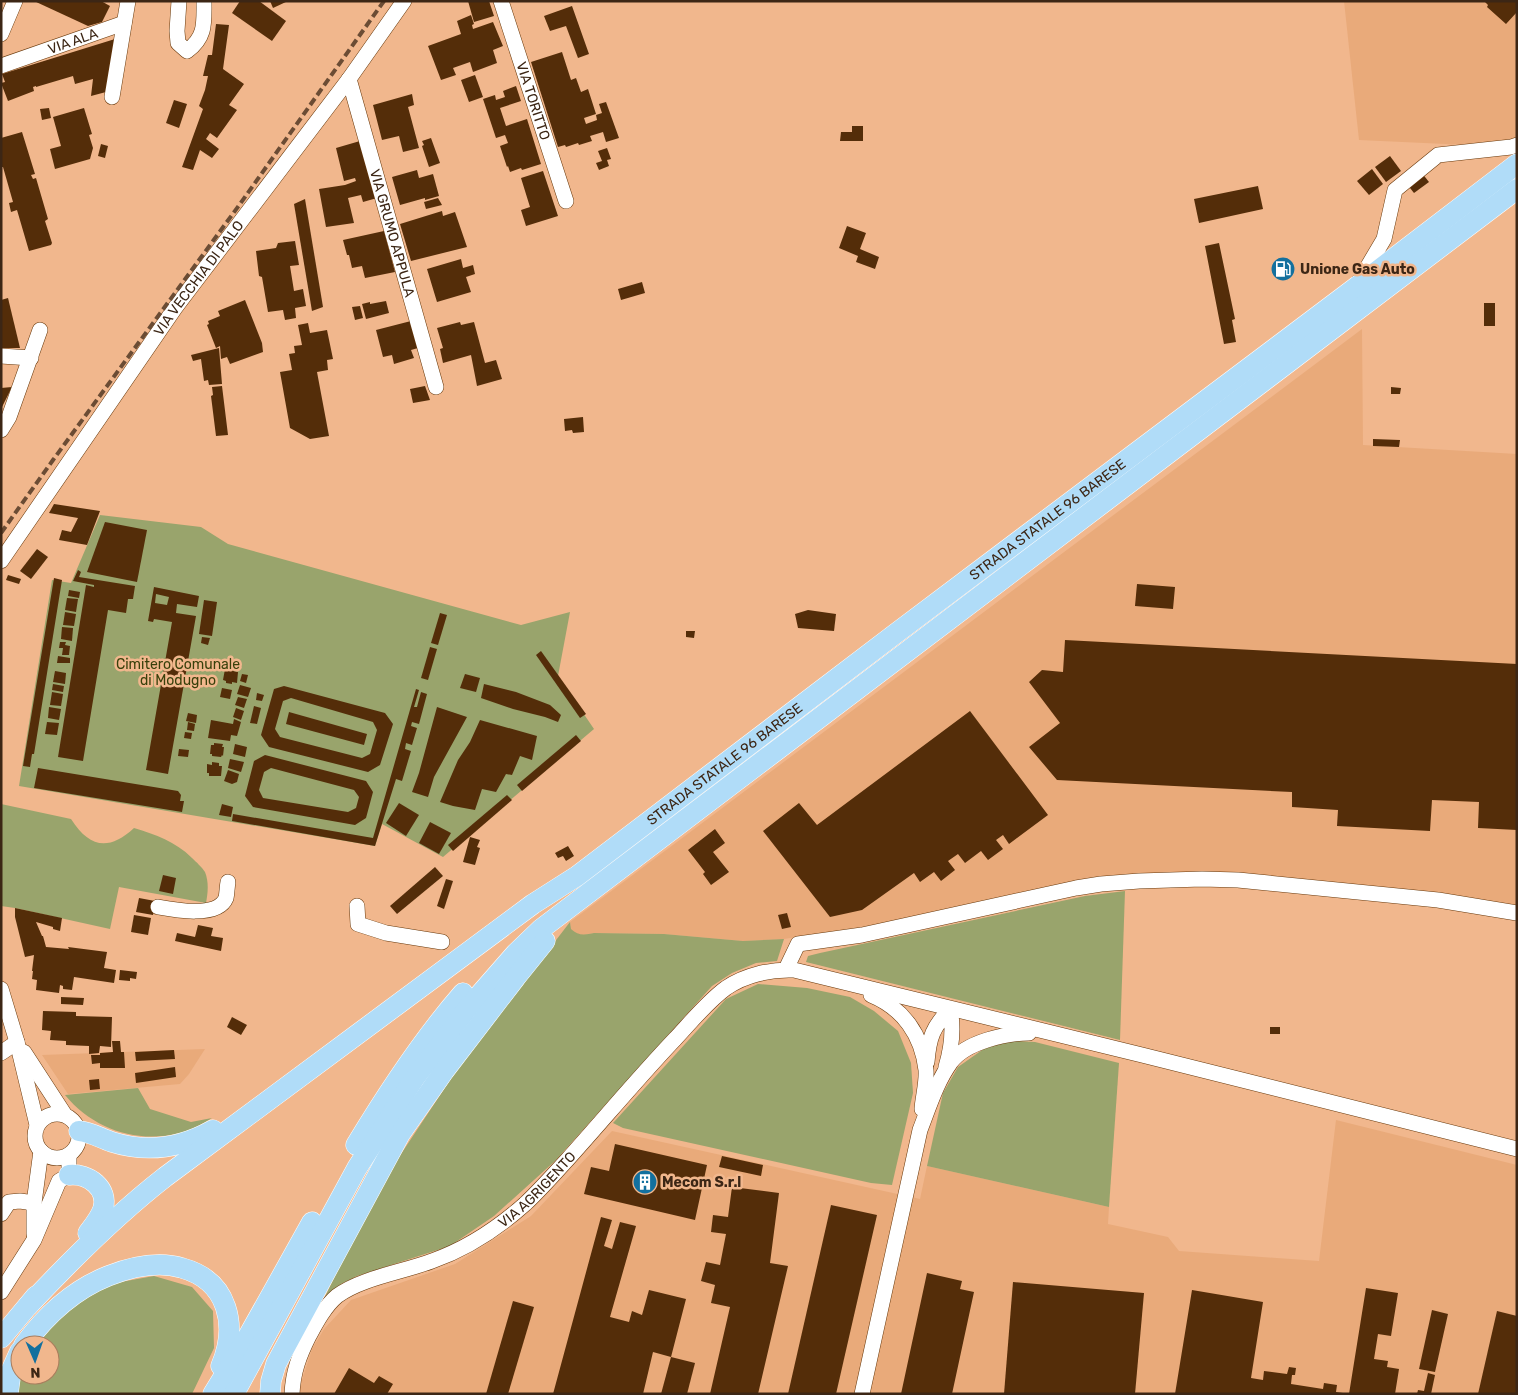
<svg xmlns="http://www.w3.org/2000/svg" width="1518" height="1395" font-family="Rubik,sans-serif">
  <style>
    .built { fill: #e9aa7a }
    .green { fill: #99a46c }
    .building { fill: #542d09; fill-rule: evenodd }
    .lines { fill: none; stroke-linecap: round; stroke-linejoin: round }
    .minor-casing { stroke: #68380a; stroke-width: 16 }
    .major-casing { stroke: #fff; stroke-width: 21 }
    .minor { stroke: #fff; stroke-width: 15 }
    .major { stroke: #b0dcf8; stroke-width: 20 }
    .rail { stroke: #6b4c34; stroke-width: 4; stroke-dasharray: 8 4; stroke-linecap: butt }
    .labels { text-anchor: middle; stroke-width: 5; stroke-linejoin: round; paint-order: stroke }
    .street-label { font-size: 14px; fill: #3c2615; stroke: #f1b78d }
    .poi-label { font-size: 14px; font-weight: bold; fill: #3c2615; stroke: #f1b78d; text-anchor: start }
    .park-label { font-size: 14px; fill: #38400b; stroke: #f1b78d }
  </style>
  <rect width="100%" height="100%" fill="#f1b78d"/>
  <g class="built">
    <polygon points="1344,1 1517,1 1517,143 1511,147 1359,140"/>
    <polygon points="1362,329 1363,445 1517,454 1517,907 1235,874 1095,879 885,923 784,939 743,941 664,934 594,933 584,935 575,934 571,929 570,922"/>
    <polygon points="205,1049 189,1074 180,1084 68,1094 42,1055"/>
    <polygon points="1336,1120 1517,1165 1517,1394 300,1394 299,1389 312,1349 324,1329 351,1300 455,1264 531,1216 612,1131 920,1199 927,1166 1109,1207 1108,1224 1168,1237 1179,1251 1319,1261"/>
  </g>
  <g class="green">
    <polygon points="100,515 201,527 228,544 521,625 570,612 558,676 594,729 443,857 382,824 375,846 19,786 52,580 71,583"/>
    <path d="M1,804L71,819C89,847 108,852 134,828C156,835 175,841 192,858C196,862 202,867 205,872C209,882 208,893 206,903L119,887L110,929L15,908L1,906L2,888Z"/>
    <polygon points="1125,891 1120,1040 806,962 808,956 820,953 1085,896"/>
    <path d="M570,922L571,929C578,936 585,935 594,933L664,934L743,941L784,939L777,961L756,963L732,973L712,986L555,1161L494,1216L450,1246L357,1276L341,1284L322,1303L354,1236L399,1157L462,1062Z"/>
    <polygon points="758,984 807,988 850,997 874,1011 898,1031 911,1063 913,1093 892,1185 871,1183 623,1128 613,1123 726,999"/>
    <polygon points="1014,1041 1035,1042 1119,1063 1109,1207 927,1166 943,1093 958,1067 985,1048"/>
    <path d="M138,1088L150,1109L191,1122L212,1118C202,1124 192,1130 180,1133C137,1144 93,1129 65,1095Z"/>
    <polygon points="154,1276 192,1287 213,1311 214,1348 192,1394 18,1394 20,1375 50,1375 50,1345 34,1345 71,1305 115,1283"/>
  </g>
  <g class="building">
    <polygon points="34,1 101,1 110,6 102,22 88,26"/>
    <polygon points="240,1 259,1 286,21 272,41 232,13"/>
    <polygon points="270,1 288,1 273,8"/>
    <polygon points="468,1 489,1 494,16 474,22"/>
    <polygon points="1484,1 1517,1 1517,12 1506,24 1487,7 1488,5"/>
    <polygon points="572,6 589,54 578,58 566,26 550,31 544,16"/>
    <polygon points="471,15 474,24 472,25 473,29 493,22 503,46 493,50 497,63 473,72 470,62 453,68 456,75 441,80 428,46 461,34 457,21"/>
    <polygon points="216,24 229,25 223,69 244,84 229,105 237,110 217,138 210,133 206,139 219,149 212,158 200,150 193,170 182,167 203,109 199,106 205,90 208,76 203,76 208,55 212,55"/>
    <polygon points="115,39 106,92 91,96 93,79 75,84 73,76 36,87 36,86 33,87 34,91 8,101 1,83 5,82 2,74"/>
    <polygon points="562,52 571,80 576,78 581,92 588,89 596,114 584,118 586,124 597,120 596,115 602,113 599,104 606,102 619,138 606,142 603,132 590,136 592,141 579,145 578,143 566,147 565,145 558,147 531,62"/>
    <polygon points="475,75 483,97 469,102 461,80"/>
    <polygon points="516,86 521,101 500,108 506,126 527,119 541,164 522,170 521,168 510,172 508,166 507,167 500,146 508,143 505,135 496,138 483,99 495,95 496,100 505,97 503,91"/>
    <polygon points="412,94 414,105 408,107 419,148 403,152 399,136 382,140 373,105"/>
    <polygon points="174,100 187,104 179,128 166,123"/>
    <polygon points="49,108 51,118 42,120 40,109"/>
    <polygon points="84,108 92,134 89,135 93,148 90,159 55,169 50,149 61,146 53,117"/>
    <polygon points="852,126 863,126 863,141 840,141 841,132 852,132"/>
    <polygon points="22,132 35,174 31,175 33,179 36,178 48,219 45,221 52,243 51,245 29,251 17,210 11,212 9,203 13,202 3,167 1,167 1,138"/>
    <polygon points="431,138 440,163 429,167 422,146 424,145 422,141"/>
    <polygon points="360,141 377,198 363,202 361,195 348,198 354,223 326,227 319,189 345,185 356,181 355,178 344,181 336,148"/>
    <polygon points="101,144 108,146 105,158 98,156"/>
    <polygon points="607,148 611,159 607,160 609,166 599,170 596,163 602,161 598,151"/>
    <polygon points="1390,156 1401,171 1386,182 1375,167"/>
    <polygon points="1417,167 1429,182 1414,193 1402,178"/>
    <polygon points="1372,169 1383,184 1369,195 1357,181"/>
    <polygon points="417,170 419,178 433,174 439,196 425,200 425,198 400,205 392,177"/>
    <polygon points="543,171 558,216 526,226 521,210 530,207 521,178"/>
    <polygon points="1258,186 1263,209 1199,223 1194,199"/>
    <polygon points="438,198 442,205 426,209 424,202"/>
    <polygon points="305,199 323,307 312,311 294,204"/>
    <polygon points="442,211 443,216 455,212 467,247 411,261 400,224"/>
    <polygon points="847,226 866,233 860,249 879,257 875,269 856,262 858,256 839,248"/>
    <polygon points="384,231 395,272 365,278 362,266 352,268 349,255 347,255 343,240"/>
    <polygon points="295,241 299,265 290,266 294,291 303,289 306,306 295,308 296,318 285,320 283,310 268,312 262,277 259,276 256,251 276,248 278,243"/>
    <polygon points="1219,243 1235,319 1232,320 1236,342 1224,344 1205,246"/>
    <polygon points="461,259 463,268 473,265 475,274 466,277 471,292 437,302 427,269"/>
    <polygon points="642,282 645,293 621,300 618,289"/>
    <polygon points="8,298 20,348 1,348 1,300"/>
    <polygon points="245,300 262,343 263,352 230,364 227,357 221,359 220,346 216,348 207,325 209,324 208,321 220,316 218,311"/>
    <polygon points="386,301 389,313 366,319 362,304 370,302 370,304"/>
    <rect x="1484" y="303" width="11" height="23"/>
    <polygon points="360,306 363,318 355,320 352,307"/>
    <polygon points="411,321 418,348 411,350 414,358 394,364 392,355 383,357 376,330"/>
    <polygon points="460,322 461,325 474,322 485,363 496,360 502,379 477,386 471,355 443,363 440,349 443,348 437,328"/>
    <polygon points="308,323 310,333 327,330 333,359 327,360 328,370 317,372 329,436 310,439 290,428 280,372 292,370 289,354 295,353 294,346 302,345 298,325"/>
    <polygon points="219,348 222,384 209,385 208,380 204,381 201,359 193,361 191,355"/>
    <polygon points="222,386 228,435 216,436 211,396 213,395 212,387"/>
    <polygon points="425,386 430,400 413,403 410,389"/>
    <polygon points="12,387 1,409 1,388"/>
    <polygon points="1391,387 1401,388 1400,394 1391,394"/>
    <polygon points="583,417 584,432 573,433 572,430 565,431 564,419"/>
    <polygon points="1373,439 1400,440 1399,447 1373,446"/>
    <polygon points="54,504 100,511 87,545 59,540 62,530 71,532 78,518 49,513"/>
    <polygon points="105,522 147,530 137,582 87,572"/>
    <polygon points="37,549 48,557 31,579 20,571"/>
    <polygon points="78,570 81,572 79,577 135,586 133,599 128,599 126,613 108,610 83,761 58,757 86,585 94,587 94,585 73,581"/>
    <polygon points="8,575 21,579 19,584 6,580"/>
    <polygon points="54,578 62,580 34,754 32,754 30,767 23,766"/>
    <polygon points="1137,584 1175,587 1173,609 1135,606"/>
    <path d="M154,587L199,596L197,607L177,604L176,613L196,616L168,774L146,770L172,622L154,619L153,622L148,621ZM156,594L169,597L167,605L155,603Z"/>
    <polygon points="69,590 80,592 79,598 68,596"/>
    <polygon points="67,598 78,599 76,612 65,610"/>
    <polygon points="204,600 217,602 212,636 199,634"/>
    <polygon points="808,610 836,614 834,631 798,628 795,614"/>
    <polygon points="65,612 76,614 74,626 63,625"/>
    <polygon points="440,613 447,615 438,645 431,643"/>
    <polygon points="62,627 73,628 72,641 61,639"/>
    <polygon points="686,631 695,631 694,638 686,637"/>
    <polygon points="202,637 210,638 208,645 201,643"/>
    <polygon points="1065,640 1517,664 1517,830 1478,828 1479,802 1432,800 1430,831 1337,826 1338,810 1292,807 1292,792 1057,780 1029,747 1060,723 1029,682 1042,670 1063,672"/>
    <polygon points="60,642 66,642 65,645 70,646 69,655 62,655 63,648 59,648"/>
    <polygon points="430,647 437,649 428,680 421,678"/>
    <polygon points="541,651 586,714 580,718 536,655"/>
    <polygon points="58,656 70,658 70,663 57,663"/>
    <polygon points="229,667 234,668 233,671 238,672 237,683 232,682 232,684 226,683 226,681 223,680 225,669 228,670"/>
    <polygon points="55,671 66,673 65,684 53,682"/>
    <polygon points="242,674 248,675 246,683 240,681"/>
    <polygon points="465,674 480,678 476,692 460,688"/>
    <polygon points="53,684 64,686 63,692 52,690"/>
    <polygon points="484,684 516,692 550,705 561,715 558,722 545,717 513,709 481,698"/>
    <polygon points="240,685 251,688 248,697 237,694"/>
    <path d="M284,686L385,713L393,724L380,765L368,772L269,747L261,735L274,689ZM291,698L373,722L377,730L370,754L362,758L280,737L275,729L283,701Z"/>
    <polygon points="222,688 232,690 230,699 220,697"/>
    <polygon points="416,689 419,690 414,707 417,707 421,692 427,694 419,724 412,722 411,726 417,728 412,745 406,743 405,749 411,751 402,781 396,779 375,846 232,821 233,814 373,838"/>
    <polygon points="52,692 63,694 61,706 50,705"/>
    <polygon points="257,693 264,695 262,701 256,700"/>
    <polygon points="238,697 247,699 244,708 235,705"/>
    <polygon points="254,706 261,708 257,724 250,723"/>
    <polygon points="49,707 61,709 59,720 48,718"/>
    <polygon points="437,707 467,717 434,777 428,797 412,792 419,773"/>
    <polygon points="236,708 244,711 241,720 233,717"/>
    <polygon points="970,711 1048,815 1009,844 1003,835 996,840 1003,849 988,860 981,851 965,863 958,854 948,861 955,870 941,881 934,872 920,882 914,873 862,910 830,917 763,831 799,803 817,825"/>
    <polygon points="289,712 367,734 364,745 286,724"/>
    <polygon points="188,713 197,715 196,723 186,721"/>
    <polygon points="234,719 241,722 237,736 231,735 230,741 208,738 211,720 233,724"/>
    <polygon points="480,720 537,736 532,760 520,756 512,775 506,774 496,792 482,789 475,810 453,806 440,802 458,760 470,742"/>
    <polygon points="47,722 59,723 57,735 45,734"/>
    <polygon points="188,722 195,724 194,731 187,730"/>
    <polygon points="185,732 192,733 191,739 184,738"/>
    <polygon points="576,735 581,741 522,791 517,785"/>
    <polygon points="214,743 223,744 222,747 224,747 223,756 222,755 221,757 212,756 212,754 210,754 211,745 214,745"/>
    <polygon points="235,744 247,747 245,757 233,754"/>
    <polygon points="179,749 189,750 188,757 178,756"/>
    <path d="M265,755L366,781L373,792L366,818L355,825L253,807L245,796L254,761ZM271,768L354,790L359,797L356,808L348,812L263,798L259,790L264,772Z"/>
    <polygon points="230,759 244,762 241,772 228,768"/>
    <polygon points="212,762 219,763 219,766 222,766 221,776 209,776 209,773 207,773 207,764 212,765"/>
    <polygon points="38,768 178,791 181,795 180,801 184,801 182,812 34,788"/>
    <polygon points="228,770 239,774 237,782 232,784 224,781"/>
    <polygon points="507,795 512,800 453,851 448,845"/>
    <polygon points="399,803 419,815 406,836 386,823"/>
    <polygon points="222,804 233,807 231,817 219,815"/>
    <polygon points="430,822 451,833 439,854 419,843"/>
    <polygon points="715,829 725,843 713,852 729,872 711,885 703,874 705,872 688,850"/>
    <polygon points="470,837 480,840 477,847 480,848 475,865 463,862"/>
    <polygon points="568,846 574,856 566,861 563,856 558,858 555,853"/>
    <polygon points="435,867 443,876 397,914 390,906"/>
    <polygon points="163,875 176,878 173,894 159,891"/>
    <polygon points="446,879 453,881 444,909 437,906"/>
    <polygon points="139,898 155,901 153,915 136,912"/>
    <polygon points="15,908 62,918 60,931 53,929 53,927 36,922 42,936 43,936 46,947 69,949 68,947 107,952 104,968 116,970 114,983 74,977 72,990 63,989 63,986 60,985 59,993 36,990 37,980 32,979 33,971 32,971 34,955 25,957 15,917"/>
    <polygon points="787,913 791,927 782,929 778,915"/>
    <polygon points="134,915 151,918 148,935 131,932"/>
    <polygon points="198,925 213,928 211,936 223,938 221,951 175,941 177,933 195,937"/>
    <polygon points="120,970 137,972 136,979 130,978 130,981 119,980"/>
    <polygon points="61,997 84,998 83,1005 61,1004"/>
    <polygon points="43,1011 76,1012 76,1016 112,1017 111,1047 100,1046 99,1053 89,1054 89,1046 66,1045 66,1041 50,1040 51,1031 42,1030"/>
    <polygon points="232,1017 247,1025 241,1035 227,1027"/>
    <rect x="1270" y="1027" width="10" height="7"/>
    <polygon points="112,1041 120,1041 121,1052 124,1052 125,1068 100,1068 100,1063 92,1064 91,1055 100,1055 100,1053 113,1052"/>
    <polygon points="174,1050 175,1059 136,1061 135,1052"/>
    <polygon points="175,1067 176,1077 136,1083 135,1073"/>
    <polygon points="99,1079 100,1089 90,1090 89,1080"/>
    <polygon points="615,1144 707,1165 695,1220 584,1194 591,1167 609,1171"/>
    <polygon points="722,1156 763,1165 761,1176 719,1167"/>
    <polygon points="732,1187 779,1193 770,1263 788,1266 758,1394 710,1394 730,1307 711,1303 715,1285 701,1281 706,1262 720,1265 726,1234 711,1232 713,1215 728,1217"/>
    <polygon points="831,1205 877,1215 836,1394 788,1394"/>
    <polygon points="601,1217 612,1220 604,1246 612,1249 620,1222 636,1226 610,1317 629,1322 632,1311 642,1315 649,1290 686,1299 671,1357 653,1352 643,1394 553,1394"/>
    <polygon points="927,1273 962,1281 960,1289 974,1292 952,1394 901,1394"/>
    <polygon points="1013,1282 1144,1293 1135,1394 1004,1394"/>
    <polygon points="1366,1288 1398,1293 1391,1336 1378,1334 1374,1359 1388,1361 1387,1367 1399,1369 1395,1394 1349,1394"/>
    <polygon points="1192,1290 1263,1302 1251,1378 1263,1380 1264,1371 1287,1374 1289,1367 1296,1368 1295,1375 1292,1375 1291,1384 1323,1389 1324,1383 1337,1385 1336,1392 1343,1393 1343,1394 1175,1394"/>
    <polygon points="513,1301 534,1307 508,1394 486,1394"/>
    <polygon points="1432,1310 1448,1314 1435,1372 1419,1369"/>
    <polygon points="1497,1311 1517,1316 1517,1394 1478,1394"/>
    <polygon points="671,1357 695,1363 687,1394 661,1394"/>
    <polygon points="349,1368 374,1383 379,1376 393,1384 387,1394 334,1394"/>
    <polygon points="1428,1373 1435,1375 1431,1394 1417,1394 1418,1390 1424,1391"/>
  </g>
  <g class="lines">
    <defs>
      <g id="minor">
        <path d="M179,1L177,31L178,43L187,51C206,37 204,23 204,1"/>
        <path id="s1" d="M501,1L566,201"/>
        <polyline points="1,34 15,1"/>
        <path id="s2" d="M1,66L124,23"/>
        <path id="s3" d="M349,79L436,387"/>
        <polyline points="112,97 128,1"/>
        <polyline points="1358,283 1384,239 1395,190 1438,155 1511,147 1517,145"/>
        <polyline points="1,356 31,358"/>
        <polyline points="1,430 9,417 40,330"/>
        <path id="s4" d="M1,561L175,308L349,79L404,1"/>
        <polyline points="357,906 358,924 386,933 442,942"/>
        <path d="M158,907C174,910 218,918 226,898C227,894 227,887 228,882"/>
        <polyline points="786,969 798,944 862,935 1076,888 1101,884 1139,881 1202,879 1238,880 1438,900 1517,913"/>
        <polyline points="1,989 17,1042 37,1125"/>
        <path d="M871,995C903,1008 922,1035 926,1070C927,1082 923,1096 922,1109"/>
        <polyline points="24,1052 65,1115"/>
        <polyline points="1,1053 17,1042"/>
        <path d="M927,1062C929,1037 933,1027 950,1009C954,1029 952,1047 946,1067"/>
        <circle cx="57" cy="1136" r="22"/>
        <polyline points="1,1214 9,1202 20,1201 34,1203"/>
        <polyline points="34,1234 34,1203 41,1151"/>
        <polyline points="1,1292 34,1240 59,1181 69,1175 69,1155"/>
        <path id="s5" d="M292,1394C293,1372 299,1356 309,1336C316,1323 325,1306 337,1296C361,1278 403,1272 432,1261C466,1249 498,1228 525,1204C540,1190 553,1175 567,1160C603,1120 638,1078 675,1039C691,1022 707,1002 726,988C745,975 771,969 794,970L1142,1055L1517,1149"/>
        <path d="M862,1394L920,1130C929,1107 936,1083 951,1062C966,1042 1006,1033 1029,1033"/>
      </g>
      <g id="major">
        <path d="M79,1131C91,1132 100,1138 112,1142C147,1153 181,1148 213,1130"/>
        <path d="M356,1145C388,1092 422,1040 463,993"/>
        <path d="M69,1175C88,1173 109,1188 103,1209C100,1218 94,1225 88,1233"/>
        <path id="s6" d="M28,1306C71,1260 115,1216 165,1177L533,904L577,876L895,634L1355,288L1517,164"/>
        <polyline points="1,1338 36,1296"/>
        <path d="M24,1345C46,1315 73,1290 108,1276C131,1267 159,1261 182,1268C229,1281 238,1326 221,1366"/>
        <polyline points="8,1394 11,1371 20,1351"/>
        <polyline points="213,1394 246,1340 312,1222"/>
        <polyline points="234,1394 357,1168 414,1079 467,1009 516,953 541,929 1517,189"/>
        <polyline points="270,1394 271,1381 276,1364 400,1134 444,1071 516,977 545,941"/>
      </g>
    </defs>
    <use href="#minor" class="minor-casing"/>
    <use href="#major" class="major-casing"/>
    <use href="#minor" class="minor"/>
    <use href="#major" class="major"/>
    <polyline class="rail" points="1,533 53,460 240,204 384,1"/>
  </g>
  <defs>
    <symbol id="fuel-disc" viewBox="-11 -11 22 22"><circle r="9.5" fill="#13709e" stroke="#f1b78d"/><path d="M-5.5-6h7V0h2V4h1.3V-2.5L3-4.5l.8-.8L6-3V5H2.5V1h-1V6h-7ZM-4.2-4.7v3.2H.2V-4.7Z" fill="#fff"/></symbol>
    <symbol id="building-disc" viewBox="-11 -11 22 22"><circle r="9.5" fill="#13709e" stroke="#f1b78d"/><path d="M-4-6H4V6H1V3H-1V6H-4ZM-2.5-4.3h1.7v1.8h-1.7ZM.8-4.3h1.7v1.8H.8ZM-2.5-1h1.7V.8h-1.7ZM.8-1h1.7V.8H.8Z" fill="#fff"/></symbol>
  </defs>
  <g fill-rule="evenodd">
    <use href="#fuel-disc" x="1269" y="255" width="28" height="28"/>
    <use href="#building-disc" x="631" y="1168" width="28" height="28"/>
  </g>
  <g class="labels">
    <g class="street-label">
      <text dy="5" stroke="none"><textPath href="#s2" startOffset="76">VIA ALA</textPath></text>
      <text dy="5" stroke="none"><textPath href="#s1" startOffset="105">VIA TORITTO</textPath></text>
      <text dy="5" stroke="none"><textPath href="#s3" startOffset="160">VIA GRUMO APPULA</textPath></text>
      <text dy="5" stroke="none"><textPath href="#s4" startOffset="345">VIA VECCHIA DI PALO</textPath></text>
      <text dy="5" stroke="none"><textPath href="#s6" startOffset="1289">STRADA STATALE 96 BARESE</textPath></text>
      <text dy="5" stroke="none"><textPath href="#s6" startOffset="884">STRADA STATALE 96 BARESE</textPath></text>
      <text dy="5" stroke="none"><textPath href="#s5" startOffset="340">VIA AGRIGENTO</textPath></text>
    </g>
    <g class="poi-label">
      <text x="1300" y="274">Unione Gas Auto</text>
      <text x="662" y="1187">Mecom S.r.l</text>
    </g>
    <g class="park-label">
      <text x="178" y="669">Cimitero Comunale<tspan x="178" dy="16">di Modugno</tspan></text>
    </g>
  </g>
  <rect width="1518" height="1395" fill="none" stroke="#3c2615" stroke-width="5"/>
  <g transform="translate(35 1360) rotate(178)"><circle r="24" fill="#f1b78d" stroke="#a97d5d"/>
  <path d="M0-4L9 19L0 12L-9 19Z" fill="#13709e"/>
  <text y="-8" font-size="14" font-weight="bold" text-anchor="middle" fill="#3c2615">N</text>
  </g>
</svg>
